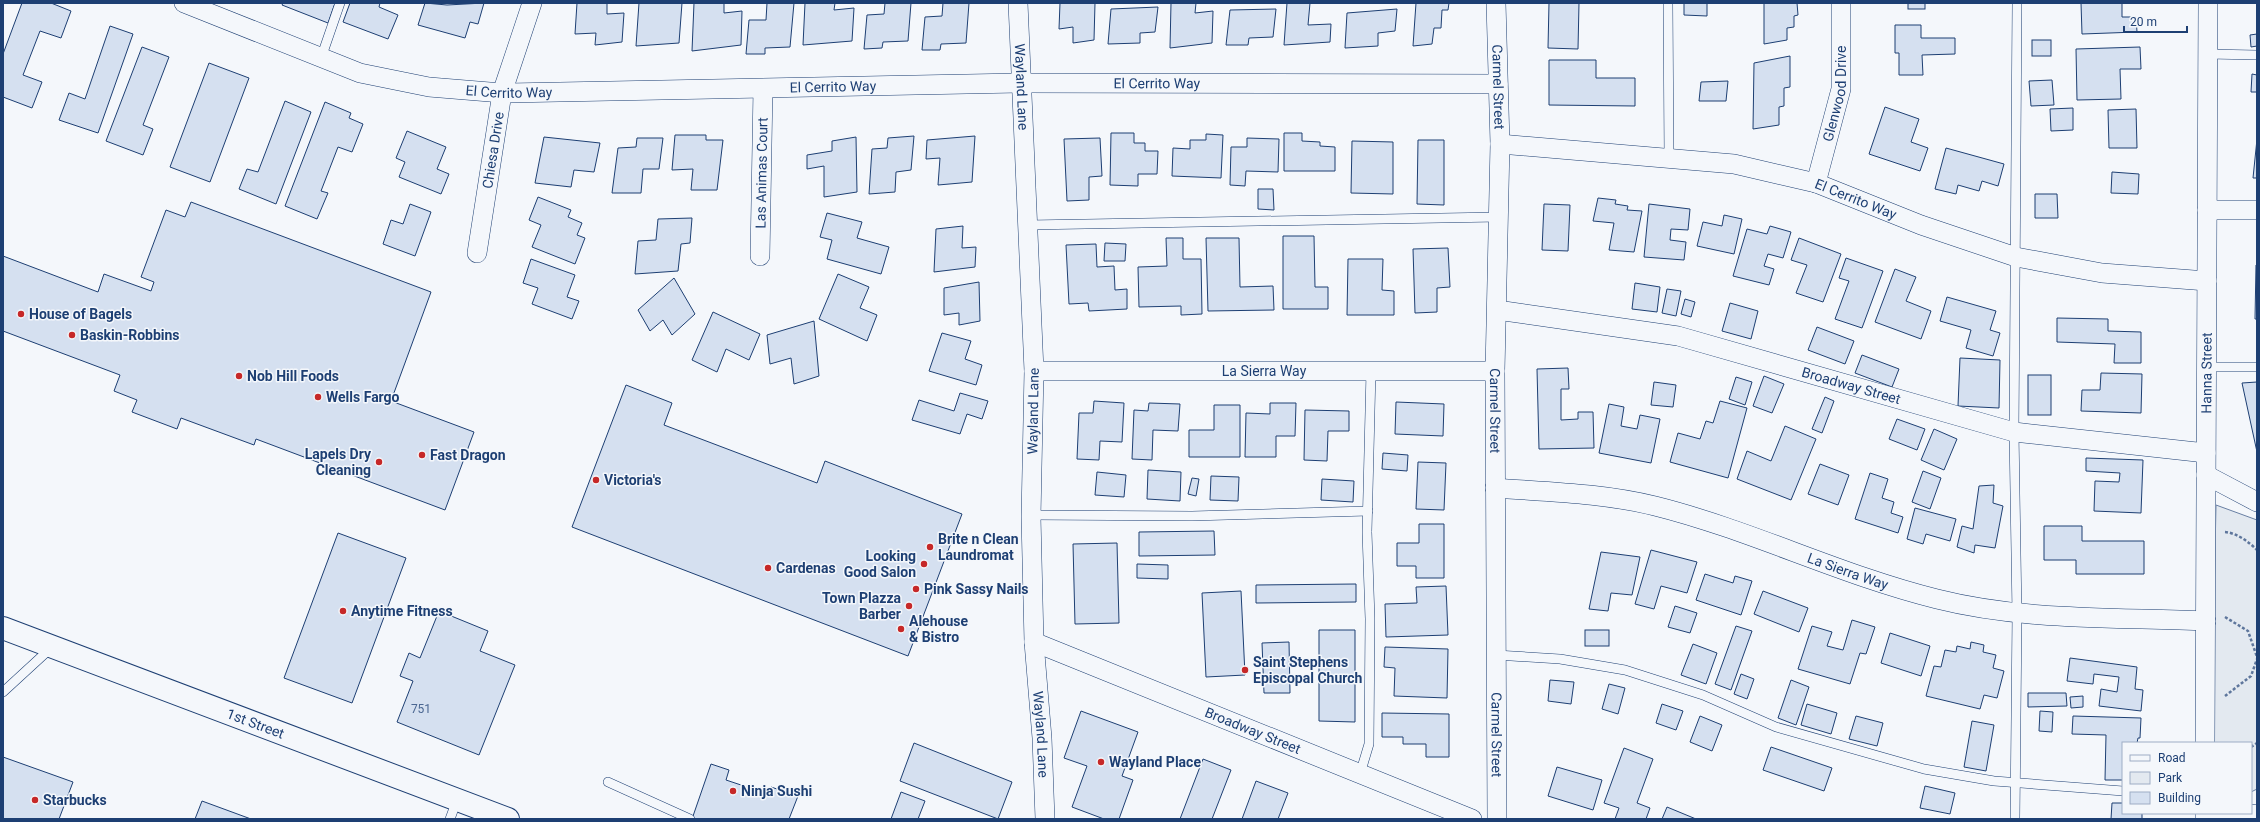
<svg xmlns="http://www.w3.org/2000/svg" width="2260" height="822" font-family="Roboto,sans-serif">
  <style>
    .green { fill: #e3e9f0; stroke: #687fa3 }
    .building { fill: #d5e0f0; stroke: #1d3f73 }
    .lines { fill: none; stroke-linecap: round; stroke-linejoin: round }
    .lane-casing { stroke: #1d3f73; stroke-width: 10 }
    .street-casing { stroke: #1d3f73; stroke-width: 20 }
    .primary-casing { stroke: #1d3f73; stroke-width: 24 }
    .path { stroke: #5e769c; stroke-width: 2.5; stroke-dasharray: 3 2; stroke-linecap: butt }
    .lane { stroke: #f4f7fb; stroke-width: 9 }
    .street { stroke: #f4f7fb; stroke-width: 19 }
    .primary { stroke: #f4f7fb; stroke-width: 22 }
    .poi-dot { fill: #c62828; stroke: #f4f7fb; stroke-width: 1.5 }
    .labels { text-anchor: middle; stroke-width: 3; stroke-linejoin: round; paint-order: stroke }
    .number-label { font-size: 12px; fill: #4b6792 }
    .street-label { font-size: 14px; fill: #1d3f73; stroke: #f4f7fb }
    .poi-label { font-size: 14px; font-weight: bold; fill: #1d3f73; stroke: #f4f7fb; text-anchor: start }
  </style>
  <rect width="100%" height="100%" fill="#f4f7fb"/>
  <polygon class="green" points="2216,505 2257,520 2257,789 2251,792 2251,743 2211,743"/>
  <g class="building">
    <polygon points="22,3 51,3 71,11 61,38 40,31 23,75 42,82 32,108 3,97 3,54"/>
    <polygon points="283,3 335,3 328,23 282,5"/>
    <polygon points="350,3 380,3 379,7 398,15 388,39 343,22"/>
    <polygon points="425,3 447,5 484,3 478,24 470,22 465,38 418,25"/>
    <polygon points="577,3 607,3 607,14 624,13 622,42 595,45 596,33 575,34"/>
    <polygon points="639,3 682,3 679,43 636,46"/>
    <polygon points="694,3 724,3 724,13 742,11 741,45 692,51"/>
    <polygon points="767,3 794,3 790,47 765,48 765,54 746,54 749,20 766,20"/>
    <polygon points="805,3 835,3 834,10 854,8 852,41 803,45"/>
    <polygon points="885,3 911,3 908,41 883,42 882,48 864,49 867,15 884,14"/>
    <polygon points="943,3 969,3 966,43 941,44 940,50 922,50 925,17 942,16"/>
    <polygon points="1060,3 1095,3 1094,40 1073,43 1073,27 1059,29"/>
    <polygon points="1171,3 1196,3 1195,13 1213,11 1212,43 1170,48"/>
    <polygon points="1287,3 1310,3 1308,25 1331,24 1330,42 1284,45"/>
    <polygon points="1416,3 1449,3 1448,10 1442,10 1441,28 1434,28 1432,44 1413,46"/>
    <polygon points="1549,3 1579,3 1578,49 1548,48"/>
    <polygon points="1684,3 1707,3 1707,16 1684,15"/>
    <polygon points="1764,3 1797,3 1798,15 1794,16 1794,27 1787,28 1787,40 1764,44"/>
    <rect x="1908" y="3" width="17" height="6"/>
    <polygon points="2081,3 2122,3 2122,17 2136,17 2137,32 2082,34"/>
    <polygon points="1158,7 1155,32 1140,33 1140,43 1108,44 1111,9"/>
    <polygon points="1276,9 1273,37 1249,38 1248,45 1226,45 1230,10"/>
    <polygon points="1397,9 1395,31 1378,33 1378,46 1345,48 1347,13"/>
    <polygon points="1895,25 1921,25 1921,38 1955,38 1955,54 1922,55 1923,75 1899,75 1899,53 1895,53"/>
    <polygon points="110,26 133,34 98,133 59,120 69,93 85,99"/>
    <polygon points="2257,34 2257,46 2251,47 2250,35"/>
    <rect x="2032" y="40" width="19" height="16"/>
    <polygon points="142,47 169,57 143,125 153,129 143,155 106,141"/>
    <polygon points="2140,47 2141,69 2120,69 2121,99 2077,100 2076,49"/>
    <polygon points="1790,56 1790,87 1784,88 1784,106 1779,107 1779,125 1753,129 1754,63"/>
    <polygon points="1549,60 1596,60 1596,78 1635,78 1635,106 1549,105"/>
    <polygon points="209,63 249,78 210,182 170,167"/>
    <polygon points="2252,74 2257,75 2257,92 2251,92"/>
    <polygon points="2052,80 2054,105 2031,106 2029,81"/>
    <polygon points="1728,81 1726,101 1699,101 1701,82"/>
    <polygon points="285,101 311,112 276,204 239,189 247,169 258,172"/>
    <polygon points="325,102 351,113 349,118 363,124 352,152 338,147 321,191 328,193 317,219 285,206"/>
    <polygon points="1885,107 1919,119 1911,142 1928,148 1920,171 1869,154"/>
    <polygon points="2073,108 2073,130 2051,131 2050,109"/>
    <polygon points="2136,109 2137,148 2109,148 2108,110"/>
    <polygon points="407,131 446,147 437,169 449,174 441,194 399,177 405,162 396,158"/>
    <polygon points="1111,133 1134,133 1134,143 1145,143 1145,151 1158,151 1157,174 1138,174 1138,186 1110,185"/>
    <polygon points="1284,133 1302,133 1302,141 1320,142 1320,146 1335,147 1335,171 1284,171"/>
    <polygon points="1206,134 1223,135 1221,178 1172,176 1173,148 1190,149 1190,140 1206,140"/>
    <polygon points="675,135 706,135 706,140 723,140 717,190 691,190 693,169 672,170"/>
    <polygon points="914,136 911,170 896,172 895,192 869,194 872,149 887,148 888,138"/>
    <polygon points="975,136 972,182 938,185 940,158 926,159 927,140"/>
    <polygon points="544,137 600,143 594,172 574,170 571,187 535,183"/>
    <polygon points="856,137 857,192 824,197 824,166 807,169 807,155 832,151 832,141"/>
    <polygon points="637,138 663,138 659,169 643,169 641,193 612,193 618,148 636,147"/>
    <polygon points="1100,138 1102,176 1089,177 1089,200 1067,201 1064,139"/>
    <polygon points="1247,138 1279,139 1278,172 1246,171 1245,186 1230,185 1231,147 1247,147"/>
    <polygon points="2257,139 2257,178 2253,178"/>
    <polygon points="1418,140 1444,140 1444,205 1417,204"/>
    <polygon points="1352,141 1393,142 1393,194 1351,193"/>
    <polygon points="1946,148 2004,164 1998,186 1982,181 1979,191 1958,185 1956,194 1935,189"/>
    <polygon points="2112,172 2139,174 2138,194 2111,193"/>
    <polygon points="1258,189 1273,189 1274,210 1258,209"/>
    <polygon points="2035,194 2057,194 2058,218 2035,218"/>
    <polygon points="538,197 571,210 568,217 582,223 577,235 585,238 575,264 532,247 541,225 529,220"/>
    <polygon points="1598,198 1616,200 1615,204 1628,206 1627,210 1642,211 1634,252 1609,250 1614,223 1593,221"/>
    <polygon points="191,202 431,292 391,401 474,432 445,510 256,439 254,445 181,418 177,429 132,412 137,400 114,391 120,375 3,331 3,256 98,292 104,274 151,291 154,282 141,277 166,210 185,217"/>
    <polygon points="410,204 431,212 415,256 383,244 391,220 403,224"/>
    <polygon points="1544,204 1570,205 1568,251 1542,250"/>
    <polygon points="1649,204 1690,209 1688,230 1671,229 1670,240 1686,242 1684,260 1644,257"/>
    <polygon points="827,213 862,222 857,238 889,247 881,274 827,259 832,240 820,237"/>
    <polygon points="1724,215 1742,219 1734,254 1697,246 1703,222 1722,226"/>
    <polygon points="692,218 690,243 681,244 678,271 635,274 638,241 656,240 658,219"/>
    <polygon points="963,226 962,248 976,247 975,267 934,272 936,229"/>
    <polygon points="1770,226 1791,232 1783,258 1768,254 1764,266 1774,269 1769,285 1733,276 1747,229 1767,234"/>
    <polygon points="1283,236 1314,236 1315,287 1328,287 1328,309 1283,309"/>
    <polygon points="1166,238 1183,238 1183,259 1201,259 1202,314 1181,315 1181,306 1139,307 1138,267 1167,266"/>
    <polygon points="1206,238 1239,238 1240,287 1273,286 1274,310 1208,311"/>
    <polygon points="1799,238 1841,254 1823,302 1796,293 1807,265 1791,260"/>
    <polygon points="1105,243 1126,244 1125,261 1104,261"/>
    <polygon points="1096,244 1097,267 1114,266 1115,290 1127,289 1127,309 1089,311 1088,303 1069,304 1066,245"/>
    <polygon points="1448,248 1450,287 1437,288 1437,312 1415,313 1413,249"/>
    <polygon points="1846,258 1883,271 1862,328 1835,319 1849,281 1839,278"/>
    <polygon points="531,259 575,275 567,297 579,301 572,319 532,304 538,288 523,283"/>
    <polygon points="1348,259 1383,259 1382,290 1394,291 1394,315 1347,315"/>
    <polygon points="2256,265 2257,265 2257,319 2255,319"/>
    <polygon points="1895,269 1916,277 1906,301 1931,311 1921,339 1875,322"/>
    <polygon points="838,274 869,287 860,308 877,315 867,341 819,319"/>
    <polygon points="674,278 695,314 672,335 663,320 650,331 638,310"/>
    <polygon points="979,282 980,321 959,325 959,313 944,315 944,288"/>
    <polygon points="1635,283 1660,287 1657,312 1632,309"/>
    <polygon points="1667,289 1681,291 1676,316 1662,313"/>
    <polygon points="1947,297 1996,311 1990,330 2000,333 1993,356 1966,348 1971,330 1940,321"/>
    <polygon points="1685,299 1695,302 1691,317 1681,314"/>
    <polygon points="1730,303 1758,311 1751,339 1722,331"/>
    <polygon points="713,312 760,334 749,360 726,349 717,372 692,360"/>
    <polygon points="2057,318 2108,319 2108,331 2141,332 2141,363 2114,363 2115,344 2057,342"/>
    <polygon points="814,321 819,376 794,384 791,358 770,364 767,335"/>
    <polygon points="1817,327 1854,341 1845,364 1808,350"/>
    <polygon points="942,333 971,341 965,359 982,365 976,385 929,371"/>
    <polygon points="1862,355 1899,369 1892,387 1855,373"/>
    <polygon points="1960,358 2000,360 1999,408 1958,406"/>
    <polygon points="1568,368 1569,389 1561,389 1561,420 1578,419 1578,412 1593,412 1594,448 1539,449 1537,369"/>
    <polygon points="2101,373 2142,374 2141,413 2081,411 2082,390 2100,390"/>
    <rect x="2028" y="375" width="23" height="40"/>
    <polygon points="1764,376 1784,384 1772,413 1753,406"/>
    <polygon points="1736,377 1752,382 1745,405 1729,399"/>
    <polygon points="1654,382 1676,385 1673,407 1651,405"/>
    <polygon points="2257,382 2257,452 2242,383"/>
    <polygon points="626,385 672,403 664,425 817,483 825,461 962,514 908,656 572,527"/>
    <polygon points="960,393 988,401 982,419 967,414 960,434 912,420 919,400 954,411"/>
    <polygon points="1825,397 1834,401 1822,433 1812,429"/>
    <polygon points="1094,401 1124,403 1122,442 1100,441 1099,460 1077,459 1079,413 1093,413"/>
    <polygon points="1720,401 1747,408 1728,478 1670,462 1678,433 1700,439 1706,421 1713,423"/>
    <polygon points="1396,402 1444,404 1443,436 1395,434"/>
    <polygon points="1149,403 1180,404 1178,431 1153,430 1152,460 1132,459 1134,410 1148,411"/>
    <polygon points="1270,403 1296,403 1295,436 1276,436 1276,457 1245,457 1246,413 1270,414"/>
    <polygon points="1609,404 1624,407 1621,426 1637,429 1640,415 1660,419 1651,463 1599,453"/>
    <polygon points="1214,405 1240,405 1240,457 1189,457 1189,430 1214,430"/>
    <polygon points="1305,410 1349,411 1349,431 1328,431 1327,461 1304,460"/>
    <polygon points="1897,419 1925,429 1917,450 1889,439"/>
    <polygon points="1785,426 1816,439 1791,500 1737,479 1747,451 1771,461"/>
    <polygon points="1934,429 1957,439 1944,470 1921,460"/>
    <polygon points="1383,453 1408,455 1407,471 1382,469"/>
    <polygon points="2086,458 2143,460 2141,513 2094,511 2095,481 2119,482 2120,473 2086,471"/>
    <polygon points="1418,462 1446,463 1444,510 1416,509"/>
    <polygon points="1820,464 1849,475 1838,505 1808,494"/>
    <polygon points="1148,470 1181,472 1180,501 1147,499"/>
    <polygon points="1923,471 1941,478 1930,509 1912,502"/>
    <polygon points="1097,472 1126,475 1124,497 1095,495"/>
    <polygon points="1870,473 1888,479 1882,498 1894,502 1891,513 1903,517 1898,533 1855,519"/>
    <polygon points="1211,476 1239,477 1238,501 1210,500"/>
    <polygon points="1192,478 1199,479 1196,496 1188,494"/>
    <polygon points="1322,479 1354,481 1353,502 1321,500"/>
    <polygon points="1994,485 1993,503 2003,506 1995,548 1975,545 1974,553 1957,547 1962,526 1973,529 1979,486"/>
    <polygon points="1915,508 1956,519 1950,541 1926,534 1923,544 1907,539"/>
    <polygon points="1419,524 1444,524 1444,578 1416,578 1416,566 1397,566 1397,543 1419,543"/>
    <polygon points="2044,526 2082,526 2082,541 2144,541 2144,574 2076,574 2076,560 2044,560"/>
    <polygon points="1214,531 1215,555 1139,556 1139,532"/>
    <polygon points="338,533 406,558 352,703 284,678"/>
    <polygon points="1117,543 1119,623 1075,624 1073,544"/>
    <polygon points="1651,550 1697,562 1687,593 1661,586 1654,609 1635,604"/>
    <polygon points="1601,552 1640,557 1632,595 1611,593 1608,611 1589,609"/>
    <polygon points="1137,564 1168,565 1168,579 1137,578"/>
    <polygon points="1705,574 1733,583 1735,576 1752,581 1741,615 1696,600"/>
    <polygon points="1356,584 1356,602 1256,603 1256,585"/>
    <polygon points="1446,586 1448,635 1386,637 1385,604 1417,603 1416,587"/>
    <polygon points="1241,591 1245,675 1206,677 1202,593"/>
    <polygon points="1763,591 1808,608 1799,632 1754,614"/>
    <polygon points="1675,606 1697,613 1690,633 1668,627"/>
    <polygon points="439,611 488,631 480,651 515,665 479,755 397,722 413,681 400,676 409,653 420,658"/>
    <polygon points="1852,620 1875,627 1866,654 1860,653 1850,684 1798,669 1812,626 1832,632 1827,646 1843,650"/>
    <polygon points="1736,626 1752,631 1731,690 1715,684"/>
    <polygon points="1319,630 1355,630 1355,722 1319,721"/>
    <rect x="1585" y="630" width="24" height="16"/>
    <polygon points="1890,633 1930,646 1921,676 1881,663"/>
    <polygon points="1289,642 1290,693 1264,693 1262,643"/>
    <polygon points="1971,642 1984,645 1983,652 1996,655 1993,668 2004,671 1997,698 1984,695 1980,709 1926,696 1934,666 1941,667 1945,650 1956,652 1957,646 1970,649"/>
    <polygon points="1693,644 1717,653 1706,684 1681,675"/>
    <polygon points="1385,647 1448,649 1447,698 1394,696 1395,668 1384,667"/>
    <polygon points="2070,658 2137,667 2135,689 2143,690 2141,711 2099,706 2101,689 2117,692 2119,677 2094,674 2093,684 2067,681"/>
    <polygon points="1741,674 1754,679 1747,699 1734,694"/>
    <polygon points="1550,680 1574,682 1571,704 1548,701"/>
    <polygon points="1791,680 1809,687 1796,725 1778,718"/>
    <polygon points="1609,684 1625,688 1618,714 1602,709"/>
    <polygon points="2028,693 2066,693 2067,706 2028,707"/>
    <polygon points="2083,696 2083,707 2071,708 2070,697"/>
    <polygon points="1662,704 1683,711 1676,730 1656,723"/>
    <polygon points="1807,704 1837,713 1831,734 1801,725"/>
    <polygon points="1081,711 1138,732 1122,776 1133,780 1119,819 1104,819 1072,807 1087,766 1064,758"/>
    <polygon points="2040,711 2053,712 2052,732 2039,731"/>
    <polygon points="1382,713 1449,714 1449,757 1426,757 1426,744 1403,744 1403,737 1382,737"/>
    <polygon points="1700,716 1722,725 1712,751 1690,742"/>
    <polygon points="1856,716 1883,723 1877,746 1849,739"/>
    <polygon points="2073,716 2141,718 2140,738 2138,738 2137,743 2123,743 2123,780 2105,780 2106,735 2072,734"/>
    <polygon points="1972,721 1994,725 1986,771 1964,767"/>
    <polygon points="914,743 1012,782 998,819 900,781"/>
    <polygon points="1771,747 1832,768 1824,791 1763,770"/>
    <polygon points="1624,748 1653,759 1637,803 1650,808 1646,819 1615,819 1619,808 1604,803"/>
    <polygon points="3,757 73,782 59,819 3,819"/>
    <polygon points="1203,759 1231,770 1212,819 1180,819"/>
    <polygon points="711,764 729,770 726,780 768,794 771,787 798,796 789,819 692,819"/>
    <polygon points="1557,767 1602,780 1593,810 1548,796"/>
    <polygon points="1256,781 1288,793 1278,819 1242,819"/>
    <polygon points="1925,786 1955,793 1950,814 1920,808"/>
    <polygon points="901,792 925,801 918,819 891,819"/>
    <polygon points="202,801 251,819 195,819"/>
    <polygon points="2112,803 2123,803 2123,813 2142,813 2142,819 2111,819"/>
    <polygon points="1667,807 1696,819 1662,819"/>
  </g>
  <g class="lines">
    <defs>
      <g id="lane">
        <polyline points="1668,3 1669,158"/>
        <polyline points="2208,54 2257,55"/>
        <polyline points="321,58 340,3"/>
        <polyline points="1028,225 1498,217"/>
        <polyline points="2207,367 2257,367"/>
        <polyline points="1031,515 1192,516 1368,511"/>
        <polyline points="1496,655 1560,659 1625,670 1703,695 1776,727 1924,769 1994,781 2123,791"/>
        <polyline points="3,692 52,647"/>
        <polyline points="1360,774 1369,744 1370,619 1367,532 1371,371"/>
        <polyline points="608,782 690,819"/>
        <polyline points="450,819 457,800"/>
        <polyline points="2015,819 2017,614 2014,432 2017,3"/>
      </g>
      <g id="street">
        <path id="s1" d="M184,3L360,73L429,87L502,93L1022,83L1498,84"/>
        <path id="s2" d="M1018,3L1034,371L1031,517L1034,642L1042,738L1045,819"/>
        <path id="s3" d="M1496,3L1500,144L1495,371L1497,819"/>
        <path id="s4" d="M1500,144L1734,164L1816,183L1921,225L2016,257L2102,273L2207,281"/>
        <path id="s5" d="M1816,183L1841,89V3"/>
        <polyline points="2207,210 2257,210"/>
        <path id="s6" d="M477,253L502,93L532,3"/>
        <path id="s7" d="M760,256L763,89"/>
        <path id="s8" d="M1497,310L1678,336L2014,432L2206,453"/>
        <path id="s9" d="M1034,371H1495"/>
        <polyline points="2206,475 2257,502"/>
        <path id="s10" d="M1495,488C1548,492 1603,493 1655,506C1751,530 1840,575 1937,599C2024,621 2116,617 2206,621"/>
        <path id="s11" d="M1034,642L1472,819"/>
        <path id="s12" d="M2205,743L2208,3"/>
        <polyline points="2205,819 2205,813"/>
        <polyline points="2221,819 2257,814"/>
      </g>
      <g id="primary">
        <path id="s13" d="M3,628L508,819"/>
      </g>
    </defs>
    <use href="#lane" class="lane-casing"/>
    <use href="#street" class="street-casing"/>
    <use href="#primary" class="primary-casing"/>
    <g class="path">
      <path d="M2225,532C2237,533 2249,542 2257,550"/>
      <polyline points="2225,617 2248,631 2257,657"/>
      <polyline points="2225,696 2251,676 2257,659"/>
      <polyline points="2251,747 2257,743"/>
    </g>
    <use href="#lane" class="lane"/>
    <use href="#street" class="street"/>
    <use href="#primary" class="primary"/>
  </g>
  <g class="poi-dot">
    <circle cx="21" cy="314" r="4"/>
    <circle cx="72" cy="335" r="4"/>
    <circle cx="239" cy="376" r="4"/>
    <circle cx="318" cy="397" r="4"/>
    <circle cx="422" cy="455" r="4"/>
    <circle cx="379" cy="462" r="4"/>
    <circle cx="596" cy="480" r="4"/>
    <circle cx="930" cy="547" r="4"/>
    <circle cx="924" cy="564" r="4"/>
    <circle cx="768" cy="568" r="4"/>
    <circle cx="916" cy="589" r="4"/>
    <circle cx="909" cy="606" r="4"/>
    <circle cx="343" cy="611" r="4"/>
    <circle cx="901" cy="629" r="4"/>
    <circle cx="1245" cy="670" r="4"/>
    <circle cx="1101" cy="762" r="4"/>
    <circle cx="733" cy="791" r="4"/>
    <circle cx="35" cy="800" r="4"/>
  </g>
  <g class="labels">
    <g class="number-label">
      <text x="421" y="713">751</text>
    </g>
    <g class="street-label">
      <text dy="5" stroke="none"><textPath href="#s1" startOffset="988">El Cerrito Way</textPath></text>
      <text dy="5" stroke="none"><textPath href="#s1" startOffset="664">El Cerrito Way</textPath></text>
      <text dy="5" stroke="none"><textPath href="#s2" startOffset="84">Wayland Lane</textPath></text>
      <text dy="5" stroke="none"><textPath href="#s3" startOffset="84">Carmel Street</textPath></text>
      <text dy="5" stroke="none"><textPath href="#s1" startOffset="340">El Cerrito Way</textPath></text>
      <text dy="5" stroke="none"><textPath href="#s5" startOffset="92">Glenwood Drive</textPath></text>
      <text dy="5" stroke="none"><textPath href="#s6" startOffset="104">Chiesa Drive</textPath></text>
      <text dy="5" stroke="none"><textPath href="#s7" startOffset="83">Las Animas Court</textPath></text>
      <text dy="5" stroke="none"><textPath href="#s4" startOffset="362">El Cerrito Way</textPath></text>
      <text dy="5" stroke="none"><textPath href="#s9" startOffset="230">La Sierra Way</textPath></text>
      <text dy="5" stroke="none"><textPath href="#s12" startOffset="370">Hanna Street</textPath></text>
      <text dy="5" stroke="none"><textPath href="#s8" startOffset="363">Broadway Street</textPath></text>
      <text transform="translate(1033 411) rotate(-89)" y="5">Wayland Lane</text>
      <text dy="5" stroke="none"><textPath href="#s3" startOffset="408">Carmel Street</textPath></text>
      <text dy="5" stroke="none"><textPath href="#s10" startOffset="365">La Sierra Way</textPath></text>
      <text dy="5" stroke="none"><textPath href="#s13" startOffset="270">1st Street</textPath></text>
      <text dy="5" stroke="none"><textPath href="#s11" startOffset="236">Broadway Street</textPath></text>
      <text dy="5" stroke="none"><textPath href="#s2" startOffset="732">Wayland Lane</textPath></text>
      <text dy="5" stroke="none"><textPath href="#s3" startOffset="732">Carmel Street</textPath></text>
    </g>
    <g class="poi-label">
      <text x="29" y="319">House of Bagels</text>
      <text x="80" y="340">Baskin-Robbins</text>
      <text x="247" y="381">Nob Hill Foods</text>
      <text x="326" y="402">Wells Fargo</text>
      <text x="371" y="459" text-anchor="end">Lapels Dry<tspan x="371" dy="16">Cleaning</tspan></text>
      <text x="430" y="460">Fast Dragon</text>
      <text x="604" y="485">Victoria's</text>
      <text x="938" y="544">Brite n Clean<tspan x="938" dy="16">Laundromat</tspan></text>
      <text x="916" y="561" text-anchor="end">Looking<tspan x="916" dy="16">Good Salon</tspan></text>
      <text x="776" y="573">Cardenas</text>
      <text x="924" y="594">Pink Sassy Nails</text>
      <text x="901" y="603" text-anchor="end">Town Plazza<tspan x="901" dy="16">Barber</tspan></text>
      <text x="351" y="616">Anytime Fitness</text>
      <text x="909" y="626">Alehouse<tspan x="909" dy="16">&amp; Bistro</tspan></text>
      <text x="1253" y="667">Saint Stephens<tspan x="1253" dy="16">Episcopal Church</tspan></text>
      <text x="1109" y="767">Wayland Place</text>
      <text x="741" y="796">Ninja Sushi</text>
      <text x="43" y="805">Starbucks</text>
    </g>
  </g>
  <rect width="2260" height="822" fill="none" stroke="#1d3f73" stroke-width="8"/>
  <rect x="2122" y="742" width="130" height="72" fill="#f4f7fb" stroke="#9eadc5"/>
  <rect x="2130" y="755" width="20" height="6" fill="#f4f7fb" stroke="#9eadc5"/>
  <text x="2158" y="762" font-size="12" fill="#1d3f73">Road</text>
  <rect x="2130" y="772" width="20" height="12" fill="#e3e9f0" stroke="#9eadc5"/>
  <text x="2158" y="782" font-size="12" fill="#1d3f73">Park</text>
  <rect x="2130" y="792" width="20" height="12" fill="#d5e0f0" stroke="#9eadc5"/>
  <text x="2158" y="802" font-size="12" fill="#1d3f73">Building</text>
  <path d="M2124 26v6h63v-6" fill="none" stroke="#1d3f73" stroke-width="2"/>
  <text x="2130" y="26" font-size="12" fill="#1d3f73" stroke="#f4f7fb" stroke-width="3" paint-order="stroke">20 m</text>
</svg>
